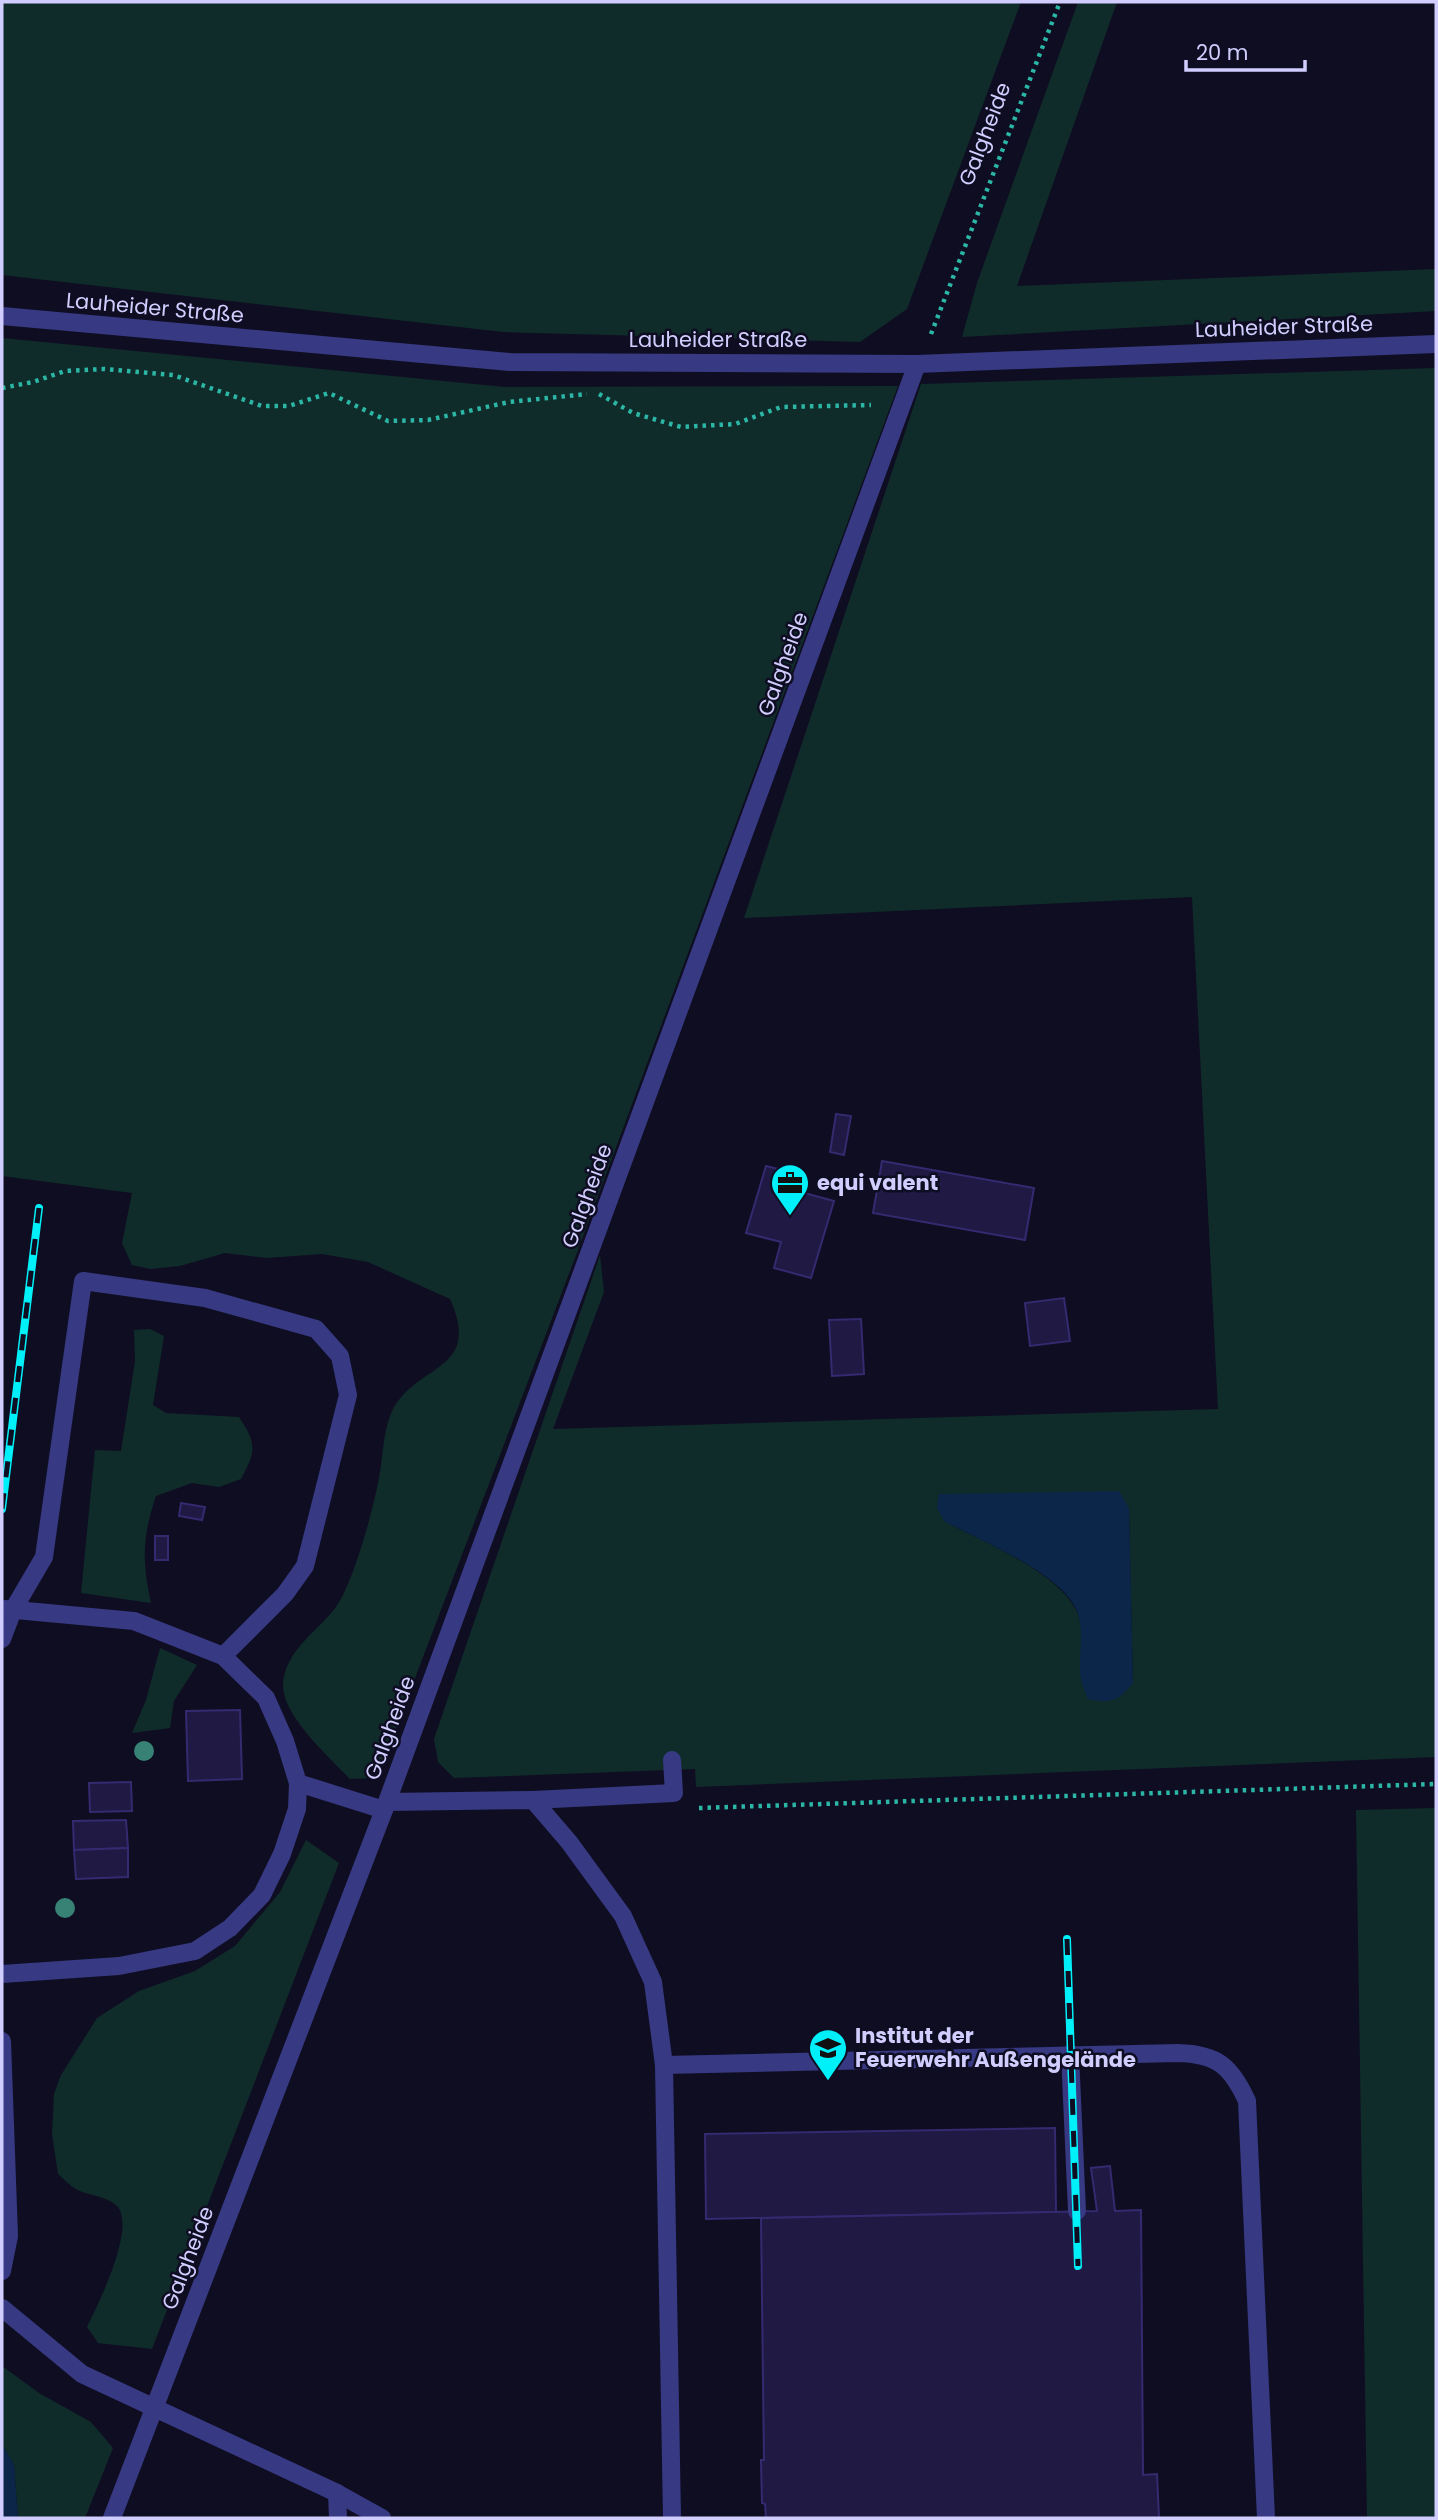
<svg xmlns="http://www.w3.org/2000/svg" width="1438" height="2520" font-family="Poppins,sans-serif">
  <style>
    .green { fill: #102c2a; fill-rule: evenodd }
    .water { fill: #0b2648 }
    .building { fill: #1f1944; stroke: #342a70; stroke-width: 2 }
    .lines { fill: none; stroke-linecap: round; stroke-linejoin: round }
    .path { stroke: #2bb6a5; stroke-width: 4.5; stroke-dasharray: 3.5 5; stroke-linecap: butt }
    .service { stroke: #373982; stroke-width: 18 }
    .minor { stroke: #373982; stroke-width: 18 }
    .rail-casing { stroke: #00f0f9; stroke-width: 8 }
    .rail { stroke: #0f0d22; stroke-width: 5; stroke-dasharray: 16; stroke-linecap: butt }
    .tree { fill: #378274 }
    .labels { text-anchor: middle; stroke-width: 5; stroke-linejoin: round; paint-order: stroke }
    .street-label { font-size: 21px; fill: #d1ceff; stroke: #0f0d22 }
    .poi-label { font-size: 21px; font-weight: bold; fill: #d1ceff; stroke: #0f0d22; text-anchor: start }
  </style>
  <rect width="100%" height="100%" fill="#0f0d22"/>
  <g class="green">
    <polygon points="2,2 1021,2 907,309 860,342 503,332 2,275"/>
    <polygon points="1078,2 1117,2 1017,286 1436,269 1436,311 962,337 977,283"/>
    <path d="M2,338L505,387L898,386L578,1250L377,1778L350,1779C330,1758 283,1716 283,1686C284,1649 320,1631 338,1604C355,1577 373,1510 379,1478C383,1458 383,1434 390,1416C411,1362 484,1375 450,1299L368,1262L322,1254L266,1258L225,1253L180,1266L150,1269L132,1265L122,1243L132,1193L2,1176Z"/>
    <path d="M1436,368V1757L696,1787L695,1769L454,1778L438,1762L434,1739L600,1255L604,1292L553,1429L1218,1409L1192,897L744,918L921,384ZM1129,1508L1133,1683L1081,1679C1081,1657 1086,1627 1075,1608C1054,1570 981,1541 944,1521Z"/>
    <path d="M150,1329L164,1336L153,1405L166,1413L239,1417C257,1444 256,1451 241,1479L219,1487L192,1483L156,1496C142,1538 142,1560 151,1603L81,1593L95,1450L121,1451L135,1361L134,1330Z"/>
    <polygon points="160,1648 197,1665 174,1701 170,1728 132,1733 146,1700"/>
    <polygon points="1436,1808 1436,2518 1367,2518 1356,1810"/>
    <path d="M306,1840L339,1863L152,2349L98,2343L87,2327C98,2304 138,2225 116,2205C105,2196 92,2196 80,2191C72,2188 65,2180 58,2174L52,2134L54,2094L61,2075L97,2018L139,1991L195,1971L235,1946L280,1892Z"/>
    <polygon points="2,2366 39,2393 91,2422 113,2448 85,2518 18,2518 14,2465 2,2444"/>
  </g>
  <g class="water">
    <path d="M1119,1491L1129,1508L1133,1683C1119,1701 1110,1704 1088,1699C1086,1693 1082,1685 1081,1679C1077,1656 1086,1631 1076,1609C1059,1572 979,1540 944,1521L937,1508L939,1494Z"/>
    <polygon points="2,2444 14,2465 18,2518 2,2518"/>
  </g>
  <g class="building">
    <polygon points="836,1114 851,1116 844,1155 830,1152"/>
    <polygon points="882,1161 1034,1188 1025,1240 873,1213"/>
    <polygon points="766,1166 790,1172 786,1188 834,1201 811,1278 774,1268 781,1242 746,1233"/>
    <polygon points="1064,1298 1070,1341 1030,1346 1025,1303"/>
    <polygon points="861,1319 864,1374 832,1376 829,1320"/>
    <polygon points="181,1503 205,1507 202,1520 179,1516"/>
    <rect x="155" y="1536" width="13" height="24"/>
    <polygon points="240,1710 242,1779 188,1781 186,1711"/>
    <polygon points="131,1782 132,1811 90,1812 89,1783"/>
    <polygon points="126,1820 128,1848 74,1850 73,1821"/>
    <polygon points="128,1848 128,1877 76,1879 74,1850"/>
    <polygon points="1055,2128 1056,2212 706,2219 705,2134"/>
    <polygon points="1110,2166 1115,2211 1141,2210 1143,2475 1157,2474 1159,2518 766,2518 765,2504 762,2503 761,2460 764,2460 761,2218 1097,2211 1091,2168"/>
  </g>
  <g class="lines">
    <g class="path">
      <polyline points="931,334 1060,2"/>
      <polyline points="2,388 33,382 65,371 104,369 173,375 262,406 289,406 329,393 388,421 428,420 509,402 587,394"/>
      <polyline points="599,394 633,413 681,427 735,424 781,407 871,405"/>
      <polyline points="699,1808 1436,1784"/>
    </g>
    <g class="service">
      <polyline points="2,1639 13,1610 44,1557 83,1281 205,1298 316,1329 340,1356 348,1395 305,1566 285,1594 223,1656"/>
      <polyline points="533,1800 674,1793 672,1760"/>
      <polyline points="387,1802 533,1800 569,1842 623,1916 653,1982 664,2065 672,2518"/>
      <polyline points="2,1974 119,1966 195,1951 230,1928 262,1895 282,1854 297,1809 298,1783 285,1741 266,1698 223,1656 134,1621 5,1609"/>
      <polyline points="2,2041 9,2236 2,2271"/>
      <polyline points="1070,2054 1077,2211"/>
      <path d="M664,2065L1178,2053C1217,2054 1231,2066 1247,2101L1266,2518"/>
      <polyline points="2,2308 82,2374 337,2493 382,2518"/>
      <polyline points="337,2493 338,2518"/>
    </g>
    <g class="minor">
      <polyline points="2,316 510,362 917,364 1436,344"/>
      <polyline points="298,1783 384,1810"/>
      <polyline points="112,2518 384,1810 917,364"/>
    </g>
    <defs>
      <g id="rail">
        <polyline points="2,1509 39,1208"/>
        <polyline points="1067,1939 1078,2266"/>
      </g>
    </defs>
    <use href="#rail" class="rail-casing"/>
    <use href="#rail" class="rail"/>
  </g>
  <g class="tree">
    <circle cx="144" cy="1751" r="10"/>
    <circle cx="65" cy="1908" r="10"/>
  </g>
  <defs>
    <symbol id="office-pin" viewBox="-11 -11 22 30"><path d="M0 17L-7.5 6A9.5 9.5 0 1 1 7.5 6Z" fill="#00f0f9" stroke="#0f0d22"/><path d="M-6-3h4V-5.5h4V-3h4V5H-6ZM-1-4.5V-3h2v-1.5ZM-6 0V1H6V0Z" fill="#111"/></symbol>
    <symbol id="university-pin" viewBox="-11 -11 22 30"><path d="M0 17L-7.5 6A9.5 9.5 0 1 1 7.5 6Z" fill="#00f0f9" stroke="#0f0d22"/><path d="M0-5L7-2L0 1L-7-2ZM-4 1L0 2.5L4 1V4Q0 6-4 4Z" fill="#111"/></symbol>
  </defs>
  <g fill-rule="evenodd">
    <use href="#office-pin" x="768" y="1161" width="44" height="60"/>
    <use href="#university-pin" x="806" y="2026" width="44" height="60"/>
  </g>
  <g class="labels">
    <g class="street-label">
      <text transform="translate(985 134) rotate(-69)" y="7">Galgheide</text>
      <text transform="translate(155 308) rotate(5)" y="7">Lauheider Straße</text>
      <text transform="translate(1284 327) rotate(-2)" y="7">Lauheider Straße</text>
      <text x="718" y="347">Lauheider Straße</text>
      <text transform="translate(783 664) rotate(-70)" y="7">Galgheide</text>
      <text transform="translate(587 1196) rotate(-70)" y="7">Galgheide</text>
      <text transform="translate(390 1728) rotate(-70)" y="7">Galgheide</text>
      <text transform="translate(188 2258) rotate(-69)" y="7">Galgheide</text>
    </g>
    <g class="poi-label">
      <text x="817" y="1190">equi valent</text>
      <text x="855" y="2043">Institut der<tspan x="855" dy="24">Feuerwehr Außengelände</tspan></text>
    </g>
  </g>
  <rect width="1438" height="2520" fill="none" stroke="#d1ceff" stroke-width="7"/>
  <path d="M1186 60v10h119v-10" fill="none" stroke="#d1ceff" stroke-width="3.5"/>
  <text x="1196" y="60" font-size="21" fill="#d1ceff" stroke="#0f0d22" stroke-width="5" paint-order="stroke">20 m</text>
</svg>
